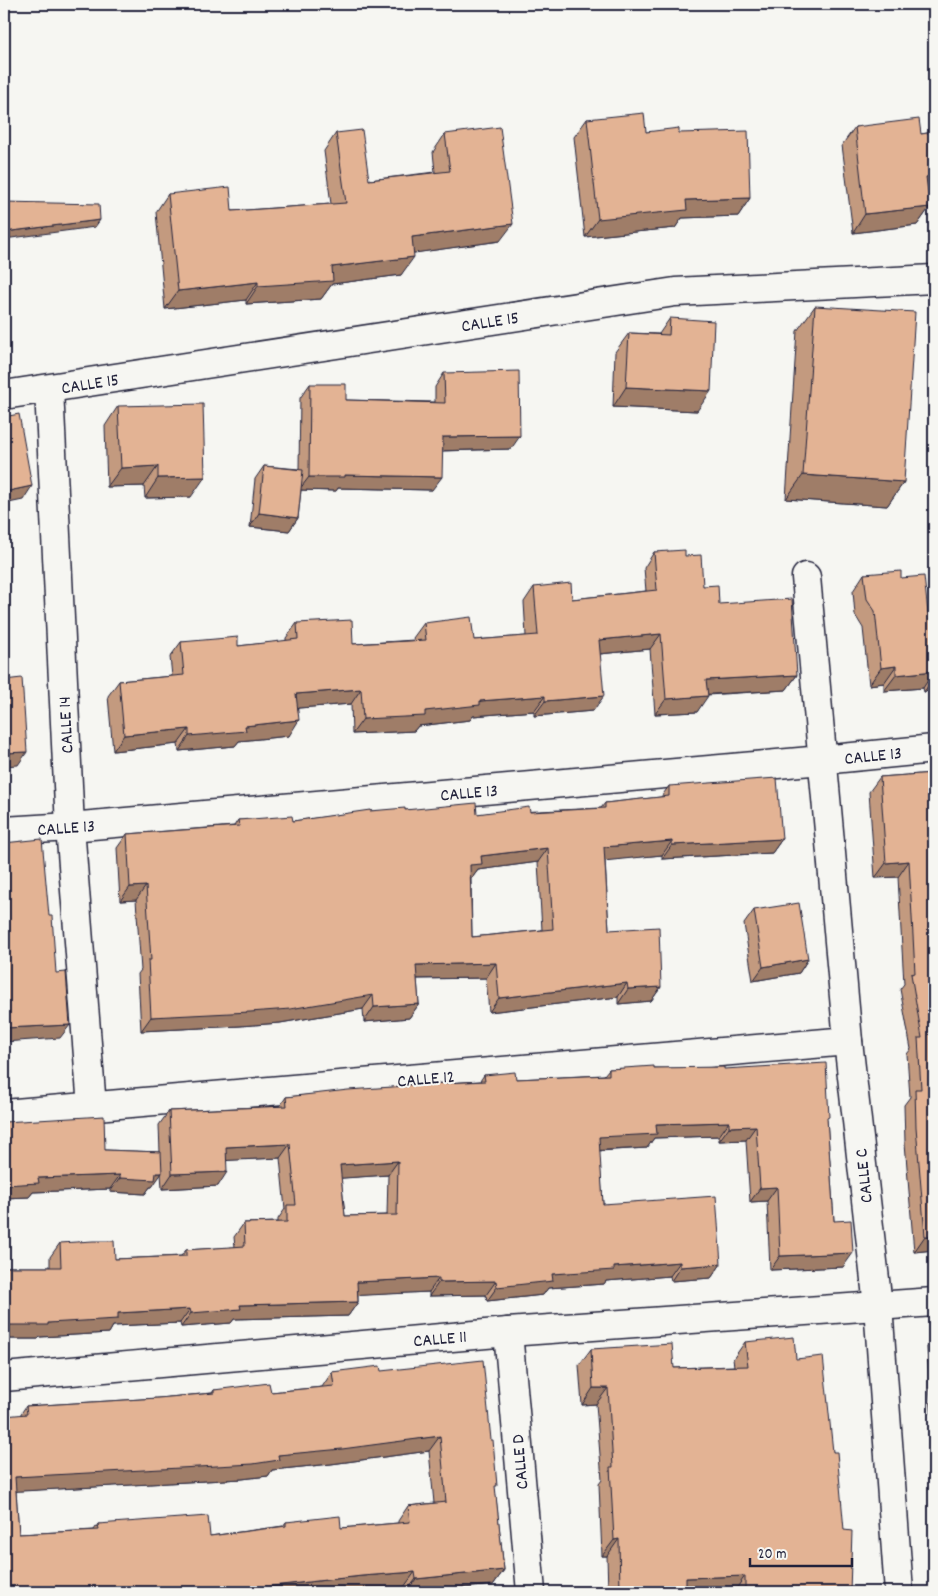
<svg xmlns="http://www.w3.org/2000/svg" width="938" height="1596" font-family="Dekko,sans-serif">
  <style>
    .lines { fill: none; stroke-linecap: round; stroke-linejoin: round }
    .minor-casing { stroke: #22223b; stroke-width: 31 }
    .minor { stroke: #f6f6f2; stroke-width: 28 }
    .wall { fill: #c39a7f; stroke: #22223b; fill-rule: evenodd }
    .shaded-wall { fill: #9f7d68; stroke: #22223b }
    .building { fill: #e3b394; stroke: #22223b; fill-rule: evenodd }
    .labels { text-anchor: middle; stroke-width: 4; stroke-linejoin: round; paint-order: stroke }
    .street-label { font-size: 18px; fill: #22223b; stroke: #f6f6f2 }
  </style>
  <rect width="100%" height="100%" fill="#f6f6f2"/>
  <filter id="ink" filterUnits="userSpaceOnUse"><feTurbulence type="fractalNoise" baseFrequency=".02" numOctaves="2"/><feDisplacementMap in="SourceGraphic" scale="10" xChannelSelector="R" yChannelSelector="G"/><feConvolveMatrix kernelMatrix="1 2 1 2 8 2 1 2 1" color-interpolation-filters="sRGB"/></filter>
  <g filter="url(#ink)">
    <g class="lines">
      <defs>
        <g id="minor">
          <polyline points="49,389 70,827 92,1107"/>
          <polyline points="4,395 675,292 934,279"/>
          <polyline points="806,577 848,1041 878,1306 899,1592"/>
          <polyline points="4,831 70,827 822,760 934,749"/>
          <polyline points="4,1114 848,1041"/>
          <polyline points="508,1332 531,1592"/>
          <polyline points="4,1377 508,1332 934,1302"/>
        </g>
      </defs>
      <use href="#minor" class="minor-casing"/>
      <use href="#minor" class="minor"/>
    </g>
    <g class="wall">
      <polygon points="587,119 646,132 679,133 750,198 738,216 682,218 675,228 585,237 574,137"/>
      <polygon points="855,127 921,134 934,132 934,192 928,193 930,207 917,225 853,233 842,145"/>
      <polygon points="336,133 369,180 435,172 433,152 445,134 500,241 413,253 401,275 332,284 321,299 246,304 246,300 165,309 156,212 168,194 232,211 331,204 324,151"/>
      <polygon points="815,306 904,482 887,506 786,499 797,331"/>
      <polygon points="670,318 697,411 613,407 615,352 629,333 659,334"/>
      <polygon points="444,373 511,449 442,451 432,490 338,488 336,491 301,490 298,518 289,531 250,527 255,479 264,466 299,469 300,398 310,384 346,400 435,402 435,387"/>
      <polygon points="118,406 191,497 145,498 144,486 107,487 105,426"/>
      <polygon points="654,552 685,556 703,586 719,604 797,675 786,690 707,695 697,712 655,714 650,649 600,654 593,711 534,716 534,711 473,716 470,720 418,726 414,731 352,734 351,704 298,708 289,736 239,741 235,746 179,751 178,744 113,751 108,696 119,681 172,676 170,657 181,642 238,646 286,641 286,638 297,623 353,644 414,640 413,638 424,623 474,640 526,636 524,602 534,587 572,599 646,591 644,568"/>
      <polygon points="864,574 901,578 928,613 934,612 934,690 924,692 923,688 884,691 884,683 869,685 863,628 855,615 853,591"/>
      <polygon points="934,773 934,1250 914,1252 905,1143 904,1105 910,1097 907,1054 911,1049 900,989 904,984 898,877 875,878 869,792 880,777"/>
      <path d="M669,786L782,839L772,853L662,859V855L605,860L609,930L661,987L651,1001L618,1004V997L489,1012L486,978L417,979L419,1004L409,1018L364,1022L363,1009L280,1023L240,1026L141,1031L138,974L141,970L136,900L120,901L117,848L127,834L234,826L238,820L293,821L370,811L405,810L477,814L601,808L605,803L661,797ZM538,862L542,930L472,937L471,878H472L478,870Z"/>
      <polygon points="754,910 808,959 799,973 753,981 744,924"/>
      <path d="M654,1068L724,1069L827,1120L834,1221L843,1267L770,1270L767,1201L750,1202L746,1140L719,1141V1136L654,1138L647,1148L599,1151L603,1204L721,1264L711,1278L671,1281L670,1276L606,1281L604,1284L548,1288L543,1295L487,1301L486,1295L429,1296V1292L358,1295V1302L348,1316L234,1319L231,1323L181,1327L180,1323L113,1326L109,1333L40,1337L38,1339H4V1267H50V1257L60,1243L115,1259L181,1256L186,1250L235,1247L234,1237L244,1223L278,1222V1219L285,1209L280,1158L227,1160L218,1186L162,1189L161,1173L152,1187H150L145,1194L110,1192V1189L33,1192L29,1197L4,1198V1122L105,1150L160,1152L159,1125L169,1111L280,1106L286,1097L406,1086L407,1085L480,1081L484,1075L516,1079L604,1075L609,1069ZM388,1175L387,1215L345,1216L341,1178Z"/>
      <polygon points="934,1337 934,1451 927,1347"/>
      <polygon points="745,1342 796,1359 833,1452 850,1592 608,1592 607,1556 602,1556 599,1484 602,1480 596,1404 582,1405 579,1365 591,1349 674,1368 734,1366 733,1359"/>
      <path d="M381,1371L495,1489L504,1570L493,1585L420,1592H405L404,1587L342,1592H4L20,1415L26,1406L158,1398L212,1393L214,1390L271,1392L322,1387L332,1372ZM429,1451L434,1503L408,1506L398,1521V1523L341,1528L286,1522L283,1526L210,1536L98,1524L94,1530L19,1534L16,1491L242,1479L268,1476L272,1470L331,1464Z"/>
    </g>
    <g class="shaded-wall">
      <polygon points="934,175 934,192 914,195 926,177"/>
      <polygon points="750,198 738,216 682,218 675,228 585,237 598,219 686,200"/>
      <polygon points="930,207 917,225 853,233 865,214"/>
      <polygon points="100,220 95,227 4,239 4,232"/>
      <polygon points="513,224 500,241 400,255 412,237"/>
      <polygon points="414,257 401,275 332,284 321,299 246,304 258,286 332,267"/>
      <polygon points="258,282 246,300 165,309 178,291"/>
      <polygon points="626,387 711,391 697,411 613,407"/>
      <polygon points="520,436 511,449 433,451 443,437"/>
      <polygon points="158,466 144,486 107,487 121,468"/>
      <polygon points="345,475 442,477 432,490 338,488 336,491 299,490 309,477"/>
      <polygon points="803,475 904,482 887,506 786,499"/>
      <polygon points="205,477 191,497 145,498 158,478"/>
      <polygon points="32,486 23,500 4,504 4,492"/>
      <polygon points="259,513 298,518 289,531 250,527"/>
      <polygon points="661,634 650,649 589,655 599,640"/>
      <polygon points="896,666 884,683 869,685 881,668"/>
      <polygon points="934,671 923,688 884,691 896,675"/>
      <polygon points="797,675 786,690 696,695 706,680"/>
      <polygon points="934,677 934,690 924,692"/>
      <polygon points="361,689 351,704 286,709 296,694"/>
      <polygon points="545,696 534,711 473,716 470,720 418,726 414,731 352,734 363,719 425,711 480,701"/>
      <polygon points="604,696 593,711 534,716 545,701"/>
      <polygon points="708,696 697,712 655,714 666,699"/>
      <polygon points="299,720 289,736 239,741 235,746 179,751 189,736 245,726"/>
      <polygon points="189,729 178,744 113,751 124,735"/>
      <polygon points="27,752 18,765 4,766 4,753"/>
      <polygon points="782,839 772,853 662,859 672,845"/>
      <polygon points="672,841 662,855 594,862 604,847"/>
      <polygon points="548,848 538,862 478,870 472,878 460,879 470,865 481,856"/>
      <polygon points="909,861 898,877 875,878 886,863"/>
      <polygon points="146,886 136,900 120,901 130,887"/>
      <polygon points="808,959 799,973 753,981 763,967"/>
      <polygon points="496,963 486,978 406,979 416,965"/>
      <polygon points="627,983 618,997 489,1012 499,998"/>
      <polygon points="661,987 651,1001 618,1004 628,989"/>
      <polygon points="373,995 363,1009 280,1023 240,1026 141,1031 151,1017"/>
      <polygon points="419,1004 409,1018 364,1022 374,1007"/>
      <polygon points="70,1025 60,1038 4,1042 4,1028"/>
      <polygon points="729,1122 719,1136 654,1138 647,1148 589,1151 599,1137 656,1124"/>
      <polygon points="756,1126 746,1140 719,1141 729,1127"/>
      <polygon points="290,1144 280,1158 216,1161 226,1147"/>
      <polygon points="398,1161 388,1175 330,1179 340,1165"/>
      <polygon points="227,1172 218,1186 162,1189 172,1174"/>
      <polygon points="156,1173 162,1173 152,1187 150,1187 145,1194 110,1192 120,1178"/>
      <polygon points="120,1175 110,1189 33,1192 29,1197 4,1198 4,1185 38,1178"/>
      <polygon points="777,1187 767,1201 750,1202 760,1188"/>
      <polygon points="925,1236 934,1236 934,1250 914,1252"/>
      <polygon points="853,1253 843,1267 770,1270 780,1256"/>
      <polygon points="680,1262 670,1276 606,1281 604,1284 548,1288 543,1295 487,1301 497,1287 552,1274 614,1267"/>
      <polygon points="721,1264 711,1278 671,1281 680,1267"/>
      <polygon points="439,1278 429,1292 348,1296 357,1282"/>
      <polygon points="496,1281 486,1295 429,1296 439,1282"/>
      <polygon points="358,1302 348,1316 234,1319 231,1323 181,1327 191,1313 240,1305"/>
      <polygon points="190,1309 180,1323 113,1326 109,1333 40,1337 38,1339 4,1339 4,1325 48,1323 118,1313"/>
      <polygon points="593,1388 608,1388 596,1404 582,1405"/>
      <polygon points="440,1436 429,1451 331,1464 272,1470 268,1476 242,1479 4,1492 15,1477 278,1455"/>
      <polygon points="619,1539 607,1556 602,1556 614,1540"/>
      <polygon points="504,1570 493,1585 420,1592 406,1592 416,1579"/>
      <polygon points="415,1572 404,1587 342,1592 219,1592 362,1576"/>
      <polygon points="745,1576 734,1592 676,1592 686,1578"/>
    </g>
    <g class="building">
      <polygon points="644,113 646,132 679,128 679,133 748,131 750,198 686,200 687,210 598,219 587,119"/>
      <polygon points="919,119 921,134 934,132 934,175 926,177 930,207 865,214 855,127"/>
      <polygon points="500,127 513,224 412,237 414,257 332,267 333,281 258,286 258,282 178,291 168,194 230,187 232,211 346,203 336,133 362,130 369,180 450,171 445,134"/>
      <polygon points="4,202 99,204 100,220 4,232"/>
      <polygon points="815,306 915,312 904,482 803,475"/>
      <polygon points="670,318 714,321 711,391 626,387 629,333 669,335"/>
      <polygon points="519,371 520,436 443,437 442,477 345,475 345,477 309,477 310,384 346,384 346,400 445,403 444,373"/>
      <polygon points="203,404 205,477 158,478 158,466 121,468 118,406"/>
      <polygon points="19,414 32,486 4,492 4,417"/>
      <polygon points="264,466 303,470 298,518 259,513"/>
      <polygon points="685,550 685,556 701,555 703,586 718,585 719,604 792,599 797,675 706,680 708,696 666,699 661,634 599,640 604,696 545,701 545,696 480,701 480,705 425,711 425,716 363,719 361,689 296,694 299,720 245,726 246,731 189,736 189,729 124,735 119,681 184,675 181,642 238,637 238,646 298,639 297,623 352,620 353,644 426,640 424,623 471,617 474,640 538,635 534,587 571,583 572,599 657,590 654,552"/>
      <polygon points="901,571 901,578 924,576 928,613 934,612 934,671 896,675 896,666 881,668 875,611 867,599 864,574"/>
      <polygon points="22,678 27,752 4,753 4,680"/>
      <polygon points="934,773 934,1236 925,1236 916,1127 915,1089 921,1089 918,1038 922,1038 911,974 915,973 909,861 886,863 880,777"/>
      <path d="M777,778L782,839L672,845V841L604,847L609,930L659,927L661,987L628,989L627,983L499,998L496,963L416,965L419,1004L374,1007L373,995L290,1009L250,1012L151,1017L148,960H151L146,886L130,887L127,834L239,826L238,820L292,816L293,821L370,810V811L405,808V810L476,803L477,814L529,807L530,812L605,808V803L669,796V786ZM548,848L553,929L472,937L470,865L482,864L481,856Z"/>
      <polygon points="42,839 49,916 52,916 56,973 66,972 70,1025 4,1028 4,843"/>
      <polygon points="799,903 808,959 763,967 754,910"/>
      <path d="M826,1063L829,1117L827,1118L834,1221L851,1220L853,1253L780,1256L777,1187L760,1188L756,1126L729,1127V1122L656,1124L657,1134L599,1137L603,1204L716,1196L721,1264L680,1267V1262L614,1267V1270L552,1274L553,1281L497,1287L496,1281L439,1282V1278L357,1282L358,1302L240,1305L241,1309L191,1313L190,1309L118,1313V1319L48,1323V1325H4V1267H61L60,1243L93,1241H114L115,1259L186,1256V1250L245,1246L244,1223L287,1222V1205H296L290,1144L226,1147L227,1172L172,1174L169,1111L287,1106L286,1097L348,1090L407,1086V1085L485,1081L484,1075L515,1072L516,1079L609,1075V1069L654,1066V1068L724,1067V1069ZM398,1161L397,1215L345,1216L340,1165Z"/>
      <polygon points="104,1116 105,1150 161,1152 162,1173 156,1173 155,1180 120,1178 120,1175 38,1178 39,1183 4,1185 4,1122"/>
      <polygon points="794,1337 796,1359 823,1356 833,1452 837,1452 844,1530 852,1531 850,1592 745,1592 745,1576 686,1578 686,1592 620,1592 619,1539 614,1540 610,1467 613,1467 608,1388 593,1388 591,1349 672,1344 674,1368 748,1366 745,1342"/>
      <path d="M483,1360L491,1440H493L497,1486H495L504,1570L416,1579L415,1572L362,1576L219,1592H4V1416L27,1414L26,1406L158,1398L214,1393V1390L269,1383L271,1392L334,1386L332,1372L380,1366L381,1371ZM440,1436L446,1502L408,1506L410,1522L341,1528L340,1516L286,1522V1526L210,1536L208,1516L98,1524L99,1530L19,1534L15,1477L253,1464L279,1460L278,1455L342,1449Z"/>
    </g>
  </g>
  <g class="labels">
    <g class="street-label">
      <text transform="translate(490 321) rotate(-9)" y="6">CALLE 15</text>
      <text transform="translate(90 383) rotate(-9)" y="6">CALLE 15</text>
      <text transform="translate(65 725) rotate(-93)" y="6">CALLE 14</text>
      <text transform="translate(873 755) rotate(-6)" y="6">CALLE 13</text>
      <text transform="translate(469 792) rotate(-5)" y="6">CALLE 13</text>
      <text transform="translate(66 827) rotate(-4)" y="6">CALLE 13</text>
      <text transform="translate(426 1078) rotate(-5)" y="6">CALLE 12</text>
      <text transform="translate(863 1176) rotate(-96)" y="6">CALLE C</text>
      <text transform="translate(440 1338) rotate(-5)" y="6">CALLE 11</text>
      <text transform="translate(519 1462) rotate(-95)" y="6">CALLE D</text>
    </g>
  </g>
  <rect width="938" height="1596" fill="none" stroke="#f6f6f2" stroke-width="20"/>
  <rect x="10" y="10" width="918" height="1576" fill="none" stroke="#22223b" stroke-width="2" filter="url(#ink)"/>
  <path d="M750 1558v8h102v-8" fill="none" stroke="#22223b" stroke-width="2.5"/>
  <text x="758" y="1558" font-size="15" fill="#22223b" stroke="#f6f6f2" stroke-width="4" paint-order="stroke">20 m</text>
</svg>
